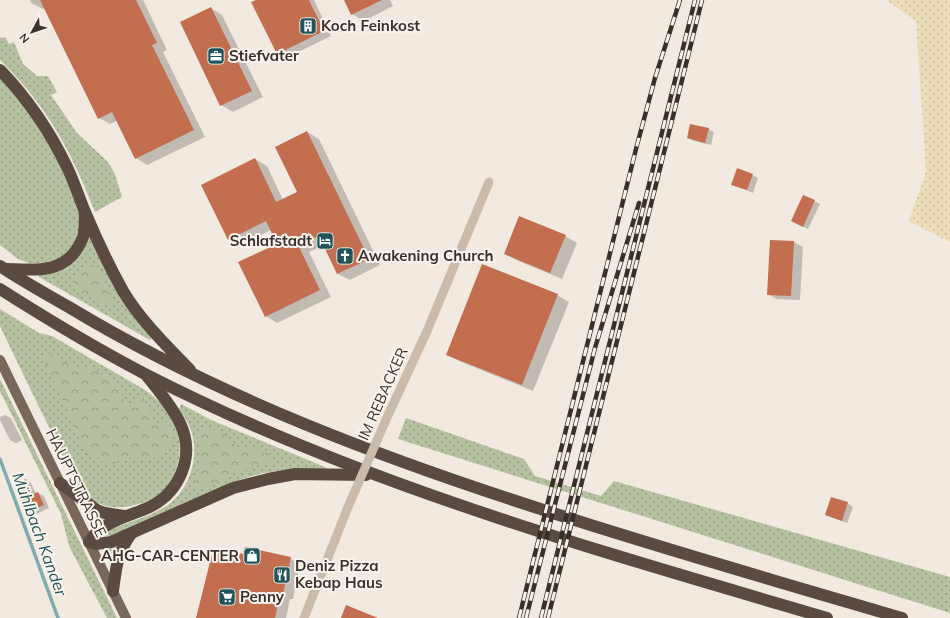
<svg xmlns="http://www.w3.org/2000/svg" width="950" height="618" font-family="Mulish,sans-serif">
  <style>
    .green { fill: url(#green-dots) }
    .forest { fill: url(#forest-crowns) }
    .sand { fill: url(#sand-dots) }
    .shadow { fill: #0003 }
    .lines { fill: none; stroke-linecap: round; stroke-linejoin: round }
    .stream { stroke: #80acaf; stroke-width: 3.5 }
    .building { fill: #c26e4f }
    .street { stroke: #cbbbac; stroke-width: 9 }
    .primary { stroke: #7a675c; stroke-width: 10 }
    .highway { stroke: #5a4a42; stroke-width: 12 }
    .rail-casing { stroke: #39302b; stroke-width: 4.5 }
    .rail { stroke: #faf4ed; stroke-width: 3; stroke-dasharray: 9; stroke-linecap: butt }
    .street-bridge { stroke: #cbbbac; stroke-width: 9 }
    .labels { text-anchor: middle; stroke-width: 4; stroke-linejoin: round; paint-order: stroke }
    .poi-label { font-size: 15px; font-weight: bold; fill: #39302b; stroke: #faf4ed; text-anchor: start }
    .street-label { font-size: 15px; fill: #39302b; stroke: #faf4ed }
    .water-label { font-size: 16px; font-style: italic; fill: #21545a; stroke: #faf4ed }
  </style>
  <defs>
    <pattern id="green-dots" width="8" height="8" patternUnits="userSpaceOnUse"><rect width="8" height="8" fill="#b5c1a0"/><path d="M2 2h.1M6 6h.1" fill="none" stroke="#949d83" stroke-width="1.8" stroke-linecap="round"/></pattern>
    <pattern id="forest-crowns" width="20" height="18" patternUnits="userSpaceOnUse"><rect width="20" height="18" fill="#b5c1a0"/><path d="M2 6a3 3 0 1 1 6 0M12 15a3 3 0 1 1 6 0" fill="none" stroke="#949d83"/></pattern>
    <pattern id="sand-dots" width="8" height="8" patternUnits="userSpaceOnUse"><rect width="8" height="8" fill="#ecdcb9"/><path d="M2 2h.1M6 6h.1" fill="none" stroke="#cbbd9f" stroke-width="1.8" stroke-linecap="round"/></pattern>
  </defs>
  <rect width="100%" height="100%" fill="#f2eae0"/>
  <g class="green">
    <path d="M0,37L1,38L5,37L9,44L14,42L23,64L37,76H48L57,92L51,95L77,133L108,162L115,174L122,197L95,212C89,198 84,184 77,170C59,129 32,91 0,60Z"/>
    <polygon points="0,78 24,106 57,158 80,214 78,231 75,243 69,251 58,260 40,263 29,263 18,259 0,245"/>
    <path d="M91,236L153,336L150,340L39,277L38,274C69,274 74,262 87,237Z"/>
    <path d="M0,309L39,333L52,336L145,390C153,396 161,402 167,410C186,435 184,475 158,495C150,501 140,504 130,506C117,509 101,507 90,498C74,485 61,451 52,433C34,397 17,362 0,326Z"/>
    <polygon points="0,379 117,618 107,618 69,546 61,514 0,391"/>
    <path d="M181,404L211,420L325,467L328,470C314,470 299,470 285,470C266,471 248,477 231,483L113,536H103L105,532L111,529C130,522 151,516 168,505C190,489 200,456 191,430C188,422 183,415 179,409Z"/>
    <polygon points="406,418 524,459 535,476 601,496 614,481 950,577 950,613 398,439"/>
    <polygon points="87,507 106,520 105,522 93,526 84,508"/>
    <polygon points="116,546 117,547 111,562 105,551"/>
  </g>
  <g class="forest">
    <path d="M93,265C102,274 112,294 112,306L103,304L73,288L74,281L86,266Z"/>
    <path d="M47,353L78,368H91L114,380L122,392L124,400L130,405L135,398L141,395C147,404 152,414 152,425L158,424L164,420C174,427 175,437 172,448L161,454L158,458L142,459L124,458L110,465H103L101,459L88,456L43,358Z"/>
    <path d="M207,428C226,431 226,436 238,448L250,446L271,455L273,460L270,464L252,466L240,473L231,474L224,481L214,482L207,487L199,489L195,484C196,475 200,467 200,458C201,448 194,440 201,430Z"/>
  </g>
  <polygon class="sand" points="886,0 950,0 950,242 909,221 926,171 916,21"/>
  <g class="shadow">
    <polygon points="30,0 143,0 167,50 163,52 205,137 147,165 136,158 117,121 110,124 99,118 45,8 43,9 31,3"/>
    <polygon points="258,0 314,0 331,36 286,58 278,53"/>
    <polygon points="345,0 390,0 393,6 364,21 352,14"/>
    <polygon points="211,8 222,15 263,97 233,112 221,105"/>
    <polygon points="708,129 714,132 711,145 694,141 688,138"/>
    <polygon points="307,132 319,139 380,265 350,280 338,274 324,245 309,252 331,297 277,323 266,316 278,244 271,230 240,246 229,239 255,159 267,166 283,200 298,192"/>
    <polygon points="752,175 758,178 753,193 732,184"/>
    <polygon points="814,201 820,204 808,229 797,224"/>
    <polygon points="565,236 577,243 562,279 516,260 505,253"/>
    <polygon points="771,241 794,242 803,247 800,300 776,299 768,294"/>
    <polygon points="557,295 569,302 533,391 459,361 447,355"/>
    <polygon points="5,415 11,418 22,440 16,443 10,440 0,420 0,417"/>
    <polygon points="26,480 31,483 36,494 38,493 44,496 49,508 34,515 28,512 16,484"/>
    <polygon points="847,503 853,507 847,523 826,515"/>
    <polygon points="244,555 290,558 300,564 293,599 290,599 286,618 197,618 235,556"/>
  </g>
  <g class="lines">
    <polyline class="stream" points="0,459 58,618"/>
  </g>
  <g class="building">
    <polygon points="40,0 136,0 157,43 152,45 194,130 135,159 112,112 98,119"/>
    <polygon points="256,0 309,0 324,31 277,54 251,2"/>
    <polygon points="344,0 382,0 351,15"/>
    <polygon points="211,7 252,91 220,106 180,22"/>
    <polygon points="690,124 709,128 705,143 687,138"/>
    <polygon points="307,131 369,259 337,274 319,236 298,245 320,290 265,317 238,262 277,244 266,221 228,240 201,185 255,158 276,202 297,192 275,147"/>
    <polygon points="737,168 753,174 747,190 731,185"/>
    <polygon points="803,195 815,200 803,227 791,221"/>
    <polygon points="519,216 566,235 550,273 504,254"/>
    <polygon points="770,240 794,241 791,296 767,295"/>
    <polygon points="482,264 558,294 522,385 446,355"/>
    <polygon points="26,479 33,494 38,492 44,505 27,512 15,484"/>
    <polygon points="831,497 848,502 842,521 825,515"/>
    <polygon points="245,547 291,557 283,594 280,594 275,618 196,618 213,550 235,555 235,552 243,554"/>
    <polygon points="346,605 378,618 341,618"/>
  </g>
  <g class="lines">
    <g class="street">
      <polyline points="385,422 427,331 489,182"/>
      <polyline points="304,618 348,507"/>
    </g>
    <polyline class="primary" points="0,360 126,618"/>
    <g class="highway">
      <path d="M0,70C27,98 50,132 67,167C74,182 79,197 85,212C96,238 109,266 123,291C141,321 166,345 190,370"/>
      <path d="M0,266C21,280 44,293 67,306C219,398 387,460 556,514C671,551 786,584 902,618"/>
      <path d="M7,269C39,270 69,274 83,237C85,230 85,220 85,212"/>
      <path d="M0,289C47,319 97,349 147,375C362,485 596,550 827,618"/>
      <path d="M147,376C159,391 172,406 180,423C196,457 179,495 145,509C126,517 100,523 89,542L96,544L111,542L233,488L268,479L295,474L366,475"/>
      <polyline points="60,483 97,510 105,513 124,516"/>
      <path d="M113,591C116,568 117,553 131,534"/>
    </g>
    <defs>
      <g id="rail">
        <polyline points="519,618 636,149 655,78 680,0"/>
        <polyline points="526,618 595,348 639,203"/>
        <polyline points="541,618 695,0"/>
        <polyline points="548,618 702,0"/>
      </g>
    </defs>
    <use href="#rail" class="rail-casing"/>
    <use href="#rail" class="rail"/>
    <polyline class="street-bridge" points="348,507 385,422"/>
  </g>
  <defs>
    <symbol id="building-square" viewBox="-11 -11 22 22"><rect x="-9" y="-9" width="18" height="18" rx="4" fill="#21545a" stroke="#faf4ed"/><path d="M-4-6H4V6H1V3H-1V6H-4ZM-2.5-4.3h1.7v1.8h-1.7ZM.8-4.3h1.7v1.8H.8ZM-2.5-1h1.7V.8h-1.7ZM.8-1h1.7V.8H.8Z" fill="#fff"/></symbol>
    <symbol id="office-square" viewBox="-11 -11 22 22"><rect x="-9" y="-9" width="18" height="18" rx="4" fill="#21545a" stroke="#faf4ed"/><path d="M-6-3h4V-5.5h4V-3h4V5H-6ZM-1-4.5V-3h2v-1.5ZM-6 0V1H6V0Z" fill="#fff"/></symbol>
    <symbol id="hotel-square" viewBox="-11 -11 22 22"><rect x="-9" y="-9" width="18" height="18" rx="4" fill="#21545a" stroke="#faf4ed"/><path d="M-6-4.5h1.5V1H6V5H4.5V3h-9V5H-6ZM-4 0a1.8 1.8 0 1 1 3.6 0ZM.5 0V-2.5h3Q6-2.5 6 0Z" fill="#fff"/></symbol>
    <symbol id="church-square" viewBox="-11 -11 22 22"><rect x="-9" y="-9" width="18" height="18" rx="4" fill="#21545a" stroke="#faf4ed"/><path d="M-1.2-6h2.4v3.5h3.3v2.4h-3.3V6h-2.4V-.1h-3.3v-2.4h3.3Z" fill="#fff"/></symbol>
    <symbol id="shop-square" viewBox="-11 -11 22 22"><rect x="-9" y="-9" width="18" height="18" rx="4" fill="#21545a" stroke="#faf4ed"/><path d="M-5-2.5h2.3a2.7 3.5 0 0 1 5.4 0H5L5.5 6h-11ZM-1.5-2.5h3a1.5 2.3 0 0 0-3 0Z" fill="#fff"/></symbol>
    <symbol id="restaurant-square" viewBox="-11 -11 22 22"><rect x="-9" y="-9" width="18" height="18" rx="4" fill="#21545a" stroke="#faf4ed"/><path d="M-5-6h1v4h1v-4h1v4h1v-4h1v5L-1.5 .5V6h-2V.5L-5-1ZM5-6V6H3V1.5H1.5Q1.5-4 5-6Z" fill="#fff"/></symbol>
    <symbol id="supermarket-square" viewBox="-11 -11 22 22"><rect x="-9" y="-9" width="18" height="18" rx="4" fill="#21545a" stroke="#faf4ed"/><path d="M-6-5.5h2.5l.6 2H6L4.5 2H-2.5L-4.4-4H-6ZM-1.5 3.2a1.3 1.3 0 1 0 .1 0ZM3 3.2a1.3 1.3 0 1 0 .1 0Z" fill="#fff"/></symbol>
  </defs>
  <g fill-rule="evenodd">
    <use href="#building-square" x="298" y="16" width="20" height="20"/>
    <use href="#office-square" x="206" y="46" width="20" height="20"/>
    <use href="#hotel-square" x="315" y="231" width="20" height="20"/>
    <use href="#church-square" x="335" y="246" width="20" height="20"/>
    <use href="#shop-square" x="242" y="546" width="20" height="20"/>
    <use href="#restaurant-square" x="272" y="565" width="20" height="20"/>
    <use href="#supermarket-square" x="217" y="587" width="20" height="20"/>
  </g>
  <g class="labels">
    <g class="poi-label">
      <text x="321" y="31">Koch Feinkost</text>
      <text x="229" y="61">Stiefvater</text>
      <text x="312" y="246" text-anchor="end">Schlafstadt</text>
      <text x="358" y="261">Awakening Church</text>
      <text x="239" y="561" text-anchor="end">AHG-CAR-CENTER</text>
      <text x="295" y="571">Deniz Pizza<tspan x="295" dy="17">Kebap Haus</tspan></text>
      <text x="240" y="602">Penny</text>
    </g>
    <g class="street-label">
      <text transform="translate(383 394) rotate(-66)" y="5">IM REBACKER</text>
      <text transform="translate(76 483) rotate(64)" y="5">HAUPTSTRASSE</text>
    </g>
    <g class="water-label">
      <text transform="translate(40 534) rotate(70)" y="6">Mühlbach Kander</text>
    </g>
  </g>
  <g transform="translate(32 32) rotate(230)" stroke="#faf4ed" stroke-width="3" paint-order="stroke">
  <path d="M0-3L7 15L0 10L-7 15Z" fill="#39302b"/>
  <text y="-6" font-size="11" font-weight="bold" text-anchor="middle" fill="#39302b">N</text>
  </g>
</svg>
